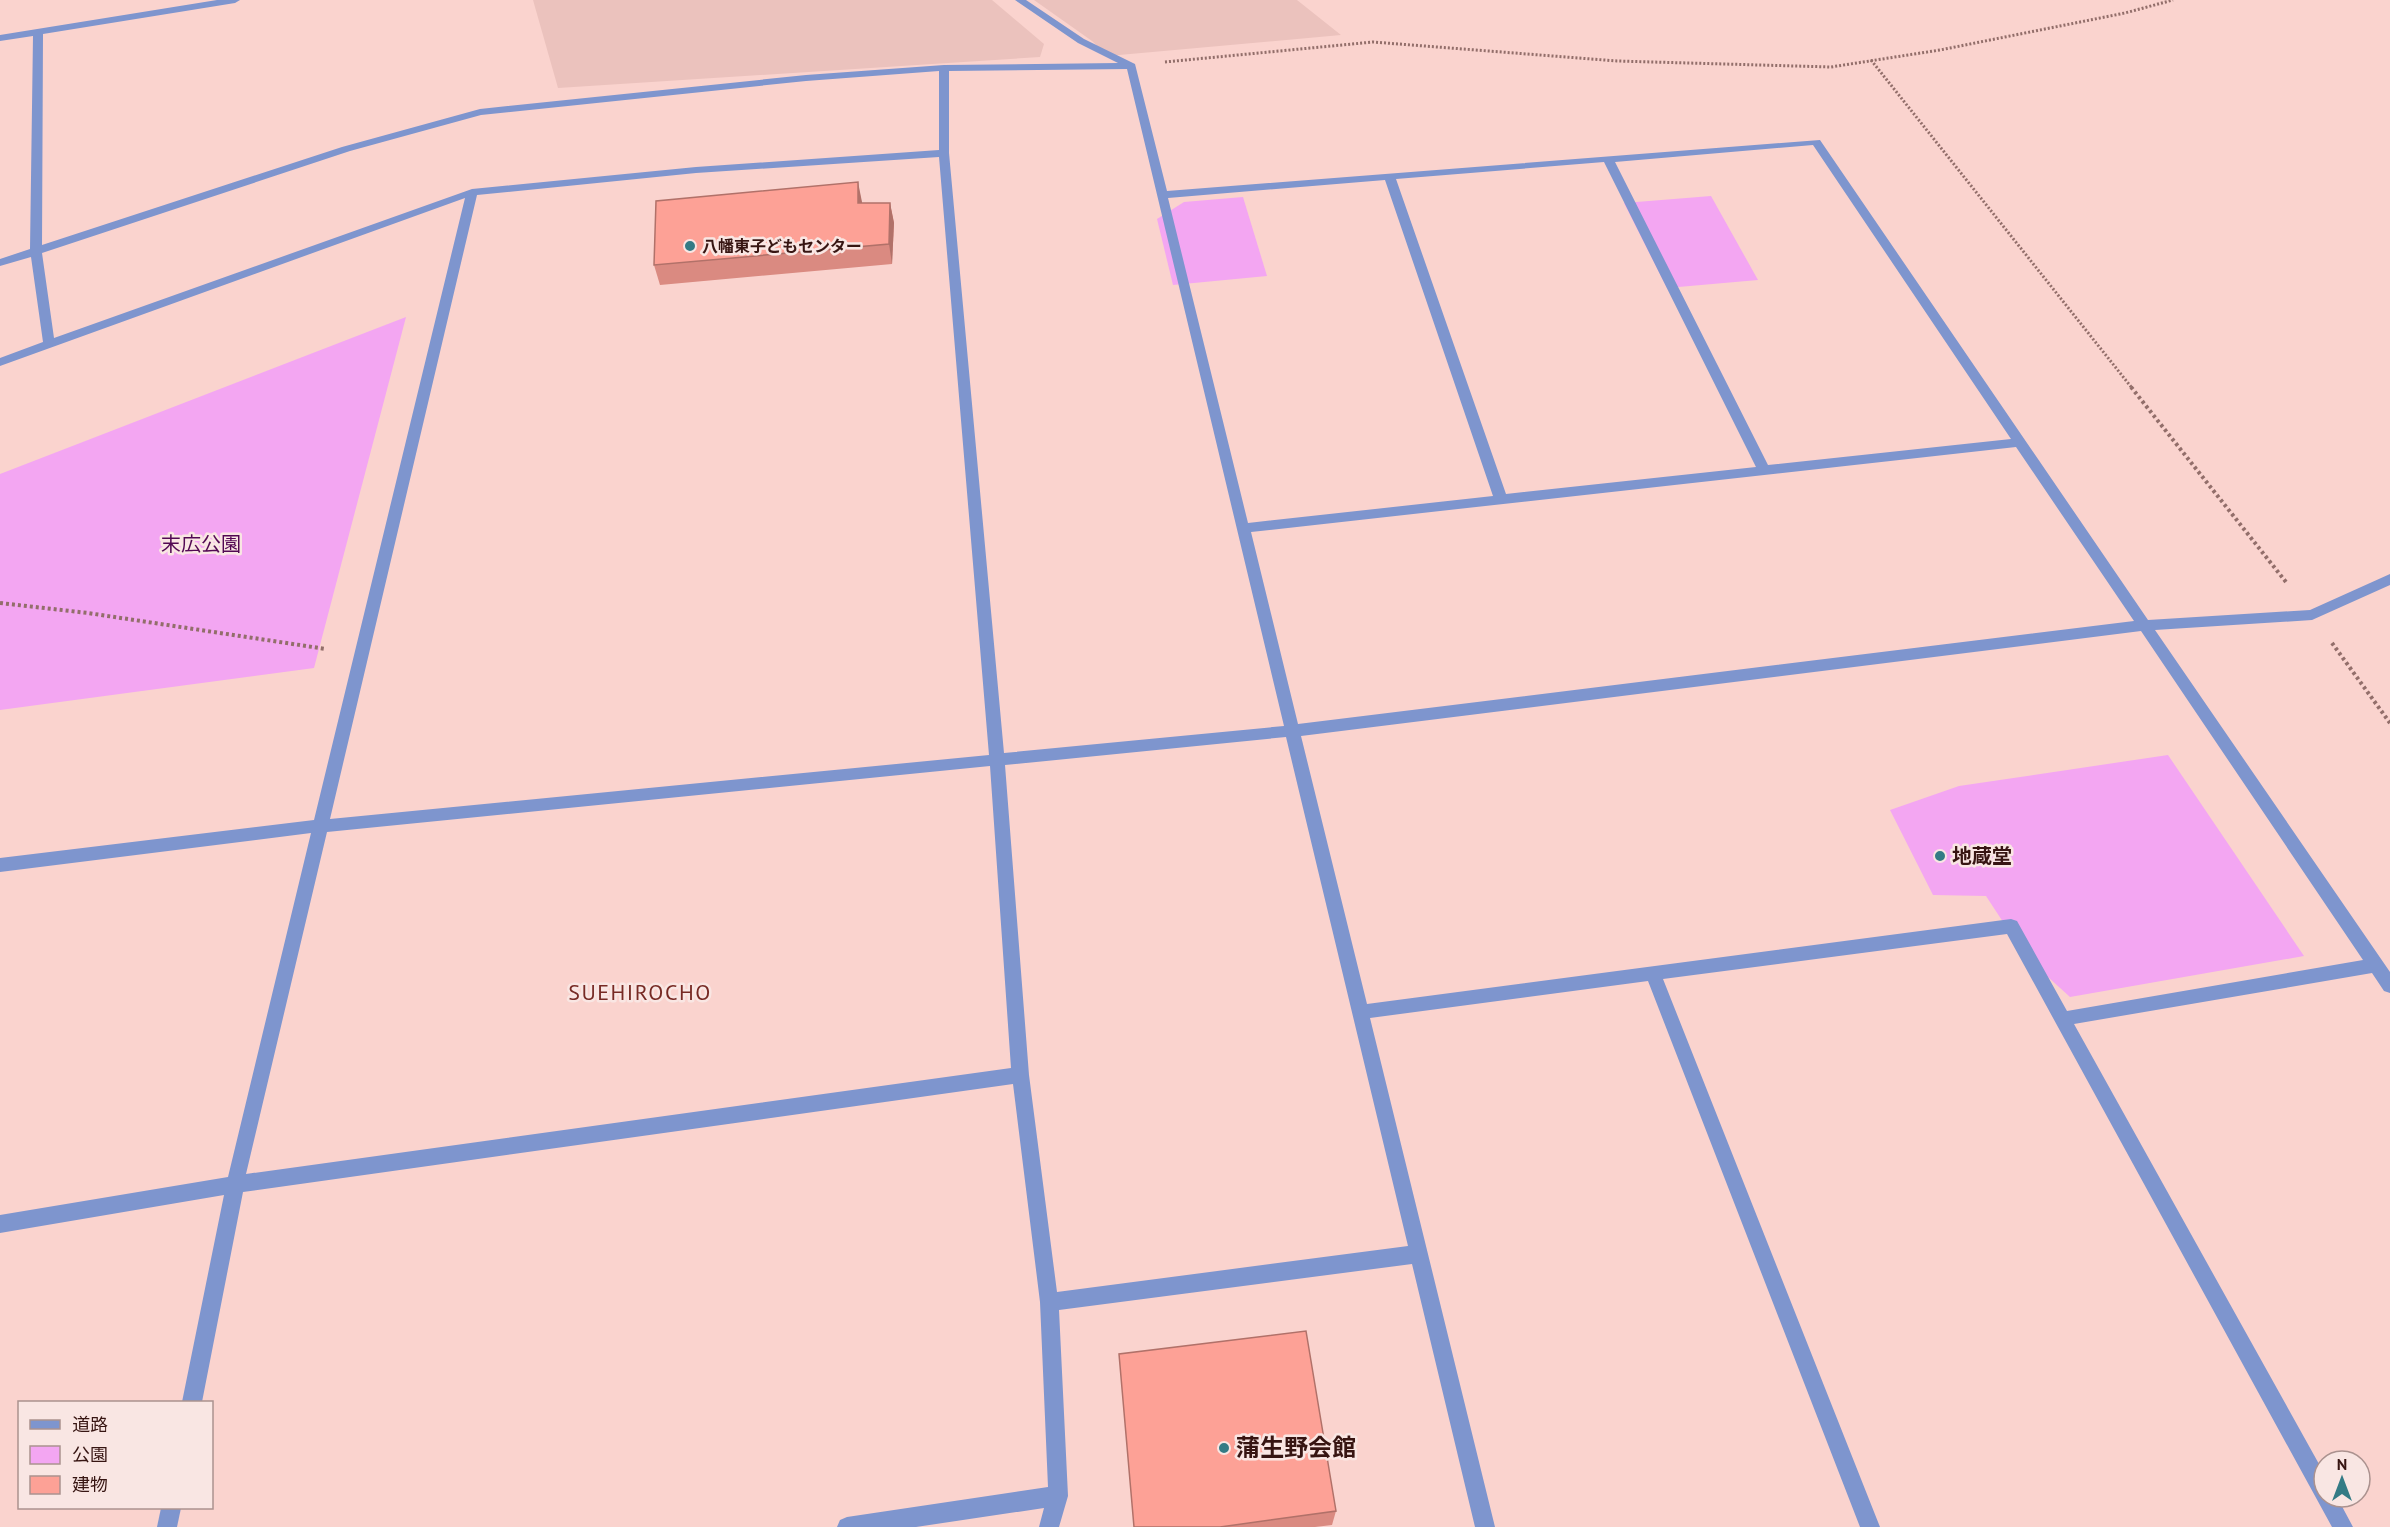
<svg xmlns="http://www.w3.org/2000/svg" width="2390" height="1527" font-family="'PT Sans','Noto Sans JP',sans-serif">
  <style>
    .built { fill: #ebc2bd }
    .green { fill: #f3a6f2 }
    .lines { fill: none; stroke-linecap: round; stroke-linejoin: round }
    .path-far1 { stroke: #926e6a; stroke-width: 3; stroke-dasharray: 2 2; stroke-linecap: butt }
    .path { stroke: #926e6a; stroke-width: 4; stroke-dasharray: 3 3; stroke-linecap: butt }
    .minor { fill: #7e95ce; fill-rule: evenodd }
    .wall { fill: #da8a81 }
    .shaded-wall { fill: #b17169 }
    .building { fill: #fda196; stroke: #b17169; stroke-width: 1.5 }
    .poi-dot { fill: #347b85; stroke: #f9e6e3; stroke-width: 2 }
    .labels { text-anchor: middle; stroke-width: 5; stroke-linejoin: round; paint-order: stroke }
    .far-poi-label { font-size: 16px; font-weight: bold; fill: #371512; stroke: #f9e6e3; text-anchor: start }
    .park-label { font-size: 20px; fill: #520853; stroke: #f9e6e3 }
    .poi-label { font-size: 20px; font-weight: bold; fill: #371512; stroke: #f9e6e3; text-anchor: start }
    .quarter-label { font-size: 22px; letter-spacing: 1.5px; fill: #772a24; stroke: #f9e6e3 }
    .near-poi-label { font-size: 24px; font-weight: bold; fill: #371512; stroke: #f9e6e3; text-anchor: start }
  </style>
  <rect width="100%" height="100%" fill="#fad3ce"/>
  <g class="built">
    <polygon points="533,0 992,0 1044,44 1040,57 558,88"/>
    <polygon points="1034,0 1297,0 1341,35 1108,56 1092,41"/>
  </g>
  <g class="green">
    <polygon points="1711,196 1758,280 1667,288 1624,203"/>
    <polygon points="1243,197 1267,276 1173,285 1157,219 1184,202"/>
    <polygon points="406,317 314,668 0,710 0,474"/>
    <polygon points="2168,755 2304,956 2070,997 2026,957 1986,896 1933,895 1890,810 1959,786"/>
  </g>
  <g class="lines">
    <g class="path-far1">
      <polyline points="1871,60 2132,388"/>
      <polyline points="1165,62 1373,42 1617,61 1831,67 1940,50 2125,13 2173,0"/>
    </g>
    <g class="path">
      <polyline points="2131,387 2286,582"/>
      <polyline points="0,603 88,613 326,649"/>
      <polyline points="2332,643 2390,723"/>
    </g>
    <g class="minor">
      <path d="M217,0H240L235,3L43,34L42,245L342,147L480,109L806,75L944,65L1118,63L1078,43L1015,0H1026L1084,39L1135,64L1167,191L1820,140L2148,620L2310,610L2390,574V585L2312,620L2155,630L2390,972V993L2384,991L2372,973L2074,1024L2324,1473V1497H2337L2353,1527H2332L2007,934L1663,979L1880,1527H1860L1648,981L1370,1018L1495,1527H1475L1412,1264L1059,1310L1068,1496L1059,1527H1039L1044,1508L916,1527H837L840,1520L847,1517L1048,1487L1040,1302L1013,1084L243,1192L202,1402H182L224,1195L0,1233V1215L228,1177L311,833L0,872V858L314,820L465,198L0,366V358L43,342L31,257L0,266V259L30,249L33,36L0,41V35ZM1127,69L1284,726L1004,753L949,153V71ZM939,71V150L696,167L472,189L54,338L42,253L350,151L481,115L806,81ZM1813,145L2011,439L1768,465L1615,162ZM939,157L989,755L330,819L477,195L696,173ZM1604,162L1756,467L1506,494L1396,179ZM1385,180L1493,496L1248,523L1168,198ZM2016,447L2134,621L1298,724L1251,532ZM2141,631L2363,960L2067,1011L2017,921L2011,919L1367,1004L1301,736ZM1286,737L1408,1246L1057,1292L1029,1075L1005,765ZM990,766L1011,1068L246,1174L327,832Z"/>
      <polygon points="161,1508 181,1508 177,1527 157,1527"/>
    </g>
  </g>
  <g class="wall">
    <polygon points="862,203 890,203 894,223 892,264 660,285 654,265"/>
    <polygon points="1336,1511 1332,1525 1315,1527 1134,1527"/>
  </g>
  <g class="shaded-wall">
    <polygon points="858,182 862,202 862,223 858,203"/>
    <polygon points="890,203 894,223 892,264 889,244"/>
  </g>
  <g class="building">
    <polygon points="858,182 858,203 890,203 889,244 654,265 656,201"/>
    <polygon points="1306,1331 1336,1511 1220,1527 1134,1527 1119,1354"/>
  </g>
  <g class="poi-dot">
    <circle cx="690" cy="246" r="6"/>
    <circle cx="1940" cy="856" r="6"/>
    <circle cx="1224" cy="1448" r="6"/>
  </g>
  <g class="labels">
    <g class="far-poi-label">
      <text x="702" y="252">八幡東子どもセンター</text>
    </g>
    <g class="park-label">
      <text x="201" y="551">末広公園</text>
    </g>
    <g class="poi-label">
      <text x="1952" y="863">地蔵堂</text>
    </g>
    <g class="quarter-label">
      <text x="640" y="1000">SUEHIROCHO</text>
    </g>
    <g class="near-poi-label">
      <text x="1236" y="1456">蒲生野会館</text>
    </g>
  </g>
  <rect x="18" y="1401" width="195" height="108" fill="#f9e6e3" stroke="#ab928f" stroke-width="1.5"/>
  <rect x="30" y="1420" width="30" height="9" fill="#7e95ce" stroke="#ab928f" stroke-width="1.5"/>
  <text x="72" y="1431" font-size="18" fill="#371512">道路</text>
  <rect x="30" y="1446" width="30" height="18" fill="#f3a6f2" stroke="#ab928f" stroke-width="1.5"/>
  <text x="72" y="1461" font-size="18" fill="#371512">公園</text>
  <rect x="30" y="1476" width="30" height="18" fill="#fda196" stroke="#ab928f" stroke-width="1.5"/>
  <text x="72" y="1491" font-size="18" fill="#371512">建物</text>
  <g transform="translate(2342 1479)"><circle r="28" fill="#f9e6e3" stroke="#ab928f" stroke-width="1.5"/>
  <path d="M0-4.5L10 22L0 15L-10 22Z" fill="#347b85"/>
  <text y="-9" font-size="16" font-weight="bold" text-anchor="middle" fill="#371512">N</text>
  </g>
</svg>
